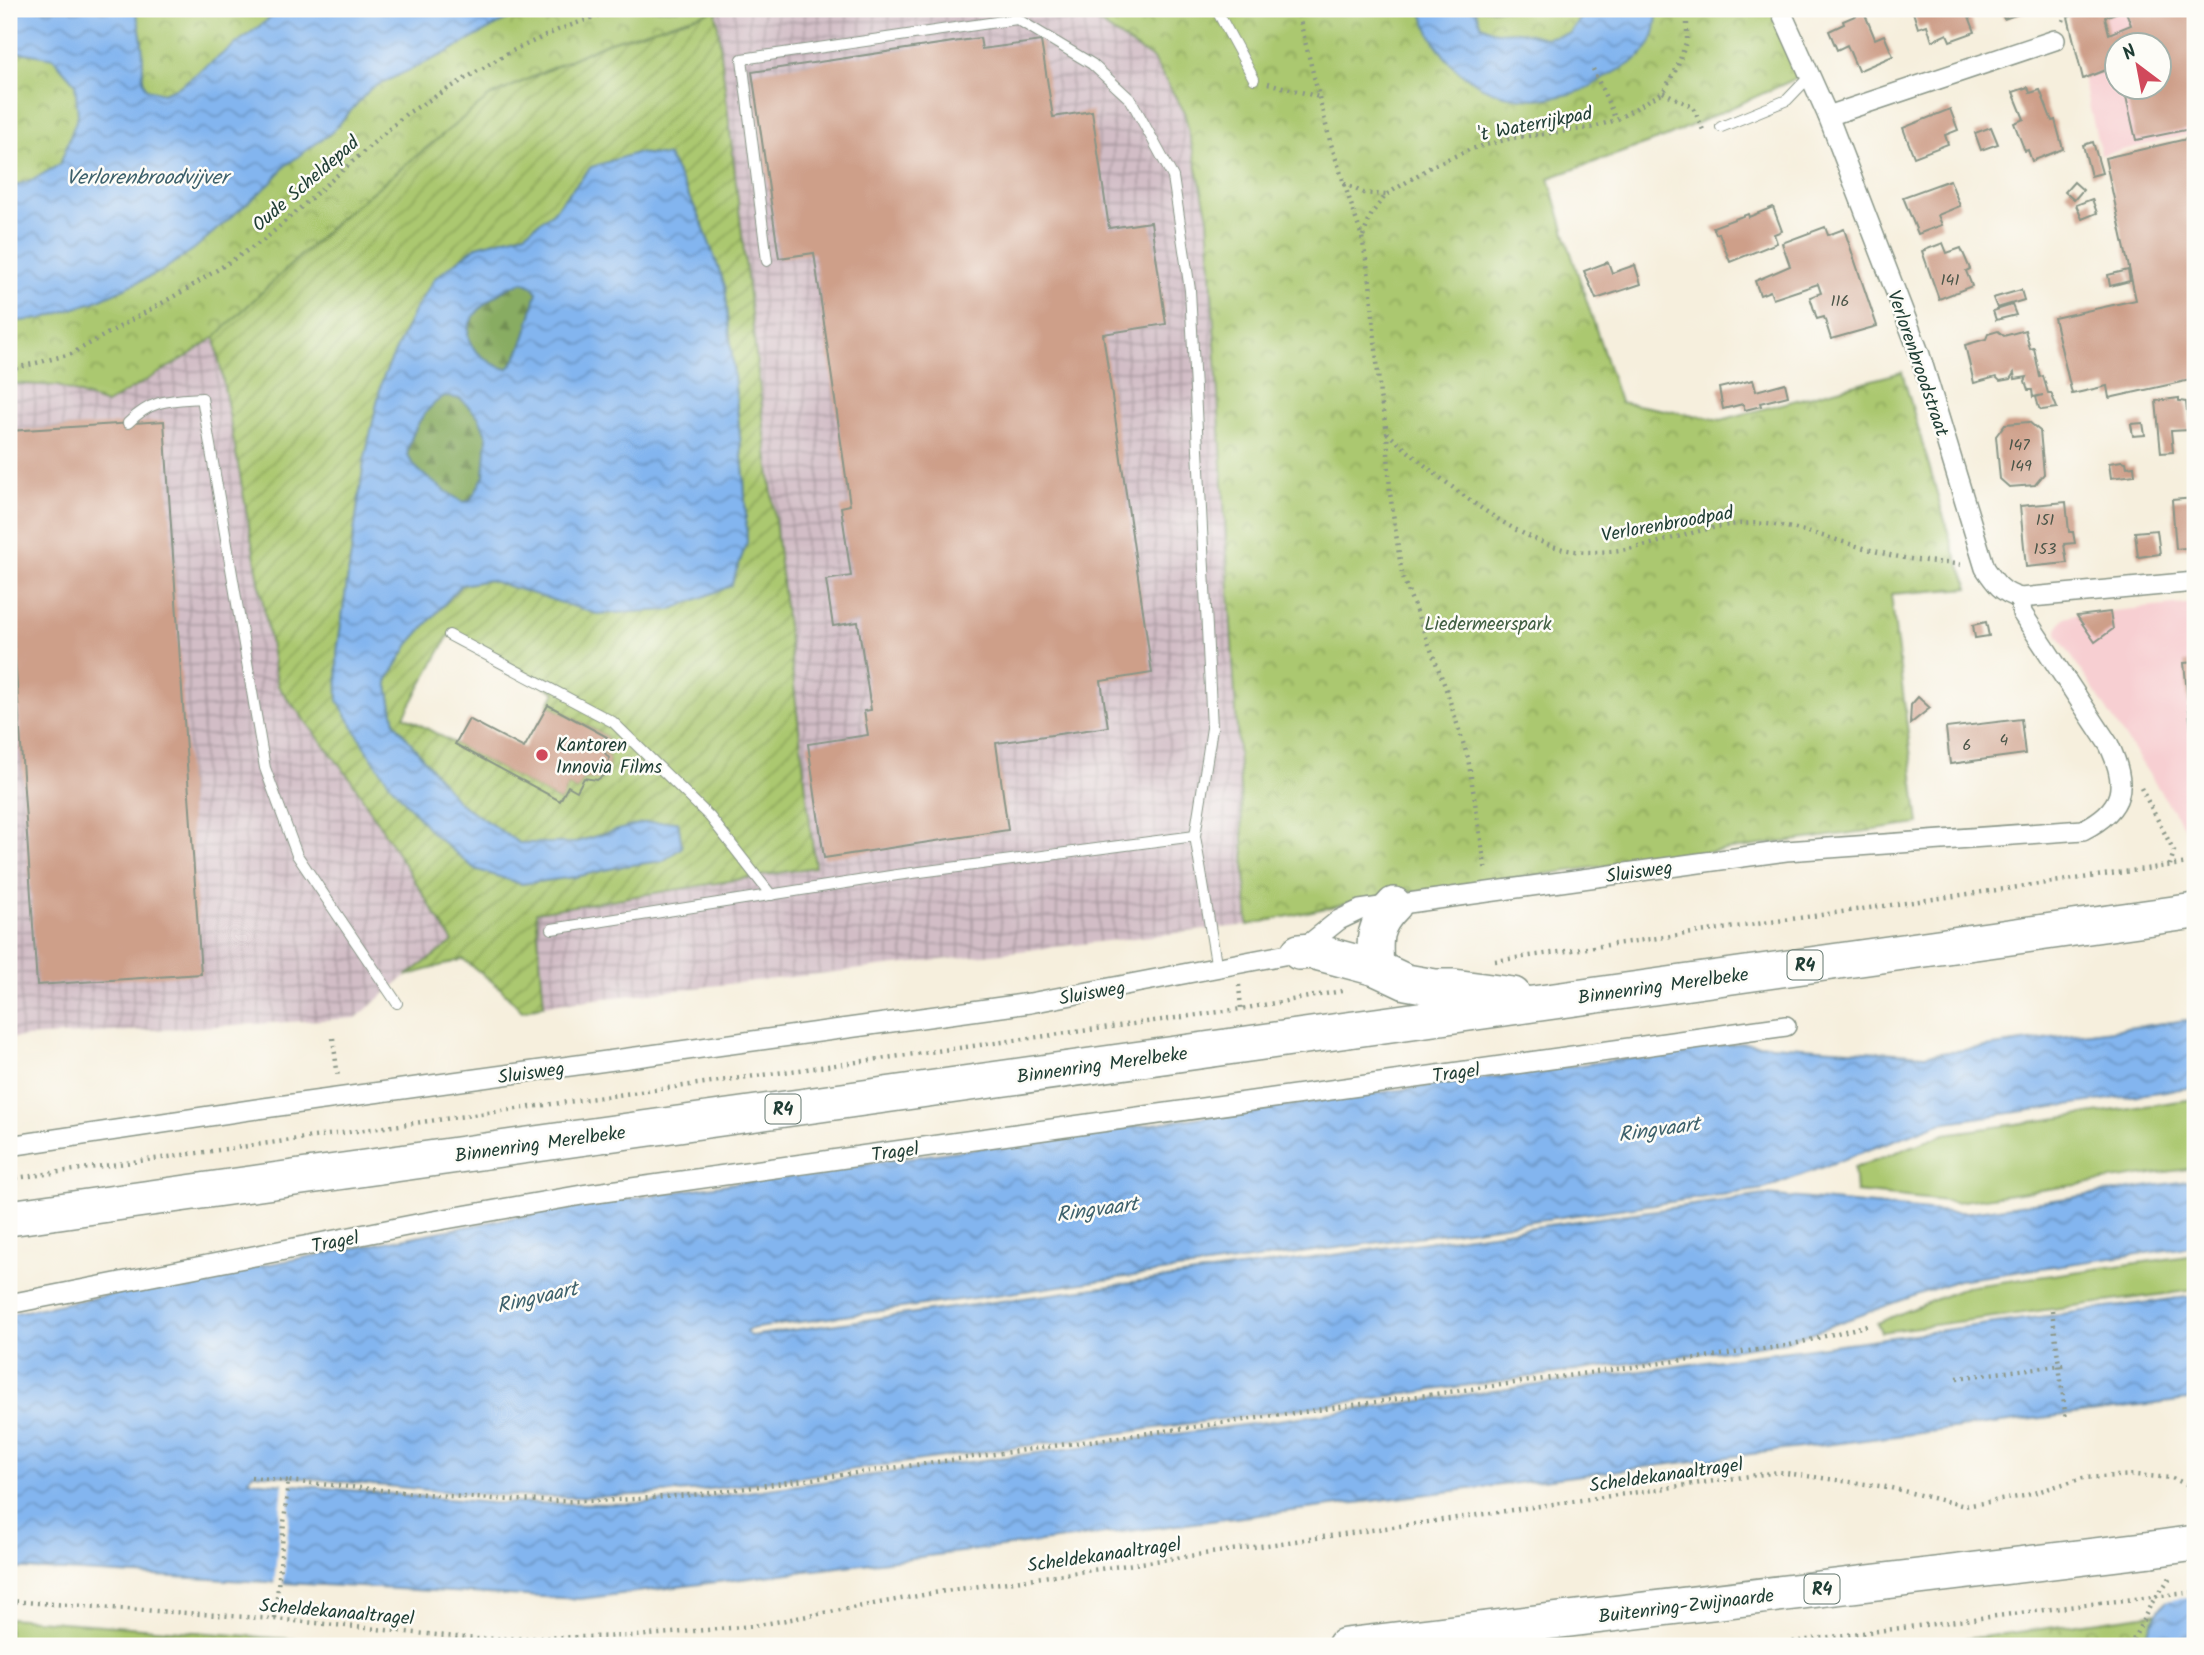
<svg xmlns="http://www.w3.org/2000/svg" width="2204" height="1655" font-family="Kalam,sans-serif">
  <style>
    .built { fill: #f7cfd2; fill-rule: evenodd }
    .industrial { fill: url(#industrial-grid) }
    .grass { fill: #abc86f; stroke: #658252; stroke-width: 2 }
    .forest { fill: url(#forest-firs); stroke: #54744b; stroke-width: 2 }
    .park { fill: url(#park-crowns); stroke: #658252; stroke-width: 2 }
    .garden { fill: url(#garden-furrows); stroke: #658252; stroke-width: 2; fill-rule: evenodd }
    .water { fill: url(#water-waves); stroke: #517992; stroke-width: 2; fill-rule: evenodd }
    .pier { fill: #f6efdd }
    .building { fill: #ce9f89; fill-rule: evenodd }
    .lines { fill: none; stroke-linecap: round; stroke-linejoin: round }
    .lane-casing { stroke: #8a9688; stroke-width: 12 }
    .street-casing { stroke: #8a9688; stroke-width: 22 }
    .highway-casing { stroke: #8a9688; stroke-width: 38 }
    .path { stroke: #8a9688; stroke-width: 4.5; stroke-dasharray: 2 5; stroke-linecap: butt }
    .lane { stroke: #fff; stroke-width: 10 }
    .street { stroke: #fff; stroke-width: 19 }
    .highway { stroke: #fff; stroke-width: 35 }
    .highway-bridge-casing { stroke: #8a9688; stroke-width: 38; stroke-linecap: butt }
    .path-bridge { stroke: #8a9688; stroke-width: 4.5; stroke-dasharray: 2 5; stroke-linecap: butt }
    .highway-bridge { stroke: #fff; stroke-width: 35 }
    .poi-dot { fill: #d1495b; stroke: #fdfcf7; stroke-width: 2.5 }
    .labels { text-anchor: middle; stroke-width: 5; stroke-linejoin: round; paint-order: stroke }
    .number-label { font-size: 16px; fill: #4b5649 }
    .shield { fill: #fdfcf7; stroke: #62766e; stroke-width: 2 }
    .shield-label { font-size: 18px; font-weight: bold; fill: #1f3d34 }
    .street-label { font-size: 19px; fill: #1f3d34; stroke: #fdfcf7 }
    .park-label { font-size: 19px; fill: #426043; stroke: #fdfcf7 }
    .poi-label { font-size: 19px; fill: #1f3d34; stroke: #fdfcf7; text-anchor: start }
    .water-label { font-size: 21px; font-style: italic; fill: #3d616c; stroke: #fdfcf7 }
  </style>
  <defs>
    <pattern id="industrial-grid" width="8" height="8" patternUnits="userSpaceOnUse" patternTransform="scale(1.75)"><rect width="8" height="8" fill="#d2bdc6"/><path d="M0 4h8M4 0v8" fill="none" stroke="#aa9ba2"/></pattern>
    <pattern id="forest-firs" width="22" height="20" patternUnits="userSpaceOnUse" patternTransform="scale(1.75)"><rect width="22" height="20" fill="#88ac62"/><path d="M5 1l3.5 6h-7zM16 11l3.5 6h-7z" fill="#6f8d52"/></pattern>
    <pattern id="park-crowns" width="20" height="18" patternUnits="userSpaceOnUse" patternTransform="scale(1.75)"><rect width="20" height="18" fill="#abc86f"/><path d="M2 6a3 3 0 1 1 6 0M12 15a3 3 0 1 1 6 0" fill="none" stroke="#8ba45c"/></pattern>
    <pattern id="garden-furrows" width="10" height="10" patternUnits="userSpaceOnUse" patternTransform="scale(1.75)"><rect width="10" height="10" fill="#abc86f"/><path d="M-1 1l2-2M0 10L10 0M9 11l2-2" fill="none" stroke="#8ba45c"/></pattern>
    <pattern id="water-waves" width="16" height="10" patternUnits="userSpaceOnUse" patternTransform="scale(1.75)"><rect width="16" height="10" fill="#83b5ef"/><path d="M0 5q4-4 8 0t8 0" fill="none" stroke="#6b94c2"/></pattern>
  </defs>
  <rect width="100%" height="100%" fill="#fdfcf7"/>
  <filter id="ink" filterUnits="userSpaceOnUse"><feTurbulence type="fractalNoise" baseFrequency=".0143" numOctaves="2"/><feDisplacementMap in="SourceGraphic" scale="14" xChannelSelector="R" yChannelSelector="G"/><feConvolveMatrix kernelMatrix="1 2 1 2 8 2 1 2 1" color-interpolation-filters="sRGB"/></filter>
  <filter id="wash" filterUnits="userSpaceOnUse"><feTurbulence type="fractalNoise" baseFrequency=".00686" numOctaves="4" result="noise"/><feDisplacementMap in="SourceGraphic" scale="28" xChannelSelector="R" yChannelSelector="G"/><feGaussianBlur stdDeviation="1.57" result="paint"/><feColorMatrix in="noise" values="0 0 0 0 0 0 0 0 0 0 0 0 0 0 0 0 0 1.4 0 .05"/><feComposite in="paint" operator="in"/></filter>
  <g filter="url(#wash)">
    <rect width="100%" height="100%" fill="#f6efdd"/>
    <g class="built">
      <path d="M2066,9H2195V133L2101,155ZM2116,46H2158V88H2116Z"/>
      <polygon points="2195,603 2195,827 2185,829 2057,634 2057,628 2065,617 2072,615"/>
    </g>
    <g class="industrial">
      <polygon points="726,9 1048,9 1093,19 1153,59 1184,111 1208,217 1248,925 544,1005 535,912 815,867 716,10"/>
      <polygon points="215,337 278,686 350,778 453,942 406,976 356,1018 9,1038 9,383 58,386 106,404 186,357"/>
    </g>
    <g class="grass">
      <polygon points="2195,1099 2195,1168 1956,1202 1856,1192 1854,1168 1945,1134"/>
      <polygon points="2195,1255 2195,1290 1881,1332 1877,1323 1966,1287"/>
      <polygon points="9,1618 380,1646 9,1646"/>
    </g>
    <g class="forest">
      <path d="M523,282L532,286L537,292C532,311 522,359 507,369C496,367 490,362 482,356C443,328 495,291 523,282Z"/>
      <path d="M444,396L461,399L479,417L488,437L484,476L471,501L462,502C448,493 412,471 408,455C406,449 411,440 413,434C420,417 429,406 444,396Z"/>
    </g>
    <g class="park">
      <polygon points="9,9 726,9 607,43 489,97 339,219 215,337 186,357 106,404 58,386 9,383"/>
      <polygon points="1048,9 1774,9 1804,75 1666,137 1549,178 1569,247 1620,402 1721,420 1902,372 1953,549 1969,588 1891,594 1919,824 1382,896 1248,925 1208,217 1184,111 1153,59 1093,19"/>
      <polygon points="2157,1613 2141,1646 1916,1646"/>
    </g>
    <path class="garden" d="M716,10L815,867L536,912L544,1005L522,1011L499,987L463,959L406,976L453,942L350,778L278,686L215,337L339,219L489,97L607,43ZM668,156L700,218L725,286L744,477L747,542L731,586L540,595L489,580L461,585L409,644L387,681L395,723L458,802L519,843H573L605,833L678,822L682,847L663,861L623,866L575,877L521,884L475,868L432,833L338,700L337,653L364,462L477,246L525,233L553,212L591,167ZM449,635L555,692L548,705L607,737L601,748C618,762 605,785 584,778L577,791L568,786L560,801L404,716Z"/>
    <g class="water">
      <path d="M9,9H135C140,25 143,44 143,61C143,73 141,79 147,89L163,93L180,86L282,9H526L446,53L371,88L332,132L285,166L271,183L194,249L160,272L94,302L41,319L9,322V188L34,179L60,164L78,115L75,83L53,58L26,53L9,52Z"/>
      <path d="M1421,9H1475L1481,25L1496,32L1518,31L1545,38L1570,33L1582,16L1585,9H1657C1657,49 1641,59 1608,76C1599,81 1589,88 1580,91C1509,115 1441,82 1421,9Z"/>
      <path d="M636,153L668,156L700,218L725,286L744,477L747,542L731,586L670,610L597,614L489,580L461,585L409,644L387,681L395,723L458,802L519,843H573L642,823L678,821L682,847L663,861L623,866L575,877L521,884L475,869L432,833L391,785L368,752L338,701L337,653L364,462L382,380L414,311L435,278L477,246L525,233L553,212L591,167ZM523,282L532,286L537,292C532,310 522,359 507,369C496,367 490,362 482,356C443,328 495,290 523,282ZM444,396L461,399L479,417L487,437L484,476L470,501L462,502C448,492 412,471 408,455C406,449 411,440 413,434C420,417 429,406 444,396Z"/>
      <path d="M2195,1019V1087L1940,1123L1764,1189L749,1329L746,1331L750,1336L1765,1195L1950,1212H1970L2195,1180V1246L1958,1280L1785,1342L702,1490C652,1494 602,1498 552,1497C452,1495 352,1482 253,1473L249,1479L252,1481L491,1503L630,1504L703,1498L2195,1296V1399L580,1599L9,1568V1314L553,1210L863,1164L1739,1043L1926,1055Z"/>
      <polygon points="2195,1560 2195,1646 2141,1646 2157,1613"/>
    </g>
    <g class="pier">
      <polygon points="283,1483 292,1483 283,1587 274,1586"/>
      <polygon points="2195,1557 2195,1597 2161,1601 2192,1558"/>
    </g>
    <g id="blocks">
      <g class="building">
        <polygon points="1912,9 1966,9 1975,32 1950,41 1947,34 1932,41 1927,25 1918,28"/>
        <polygon points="2000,9 2041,9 2032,12 2030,10 2004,19"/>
        <path d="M2088,9H2195V128L2136,140L2124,88H2159V46H2116V66L2083,79L2068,17ZM2125,9L2131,25L2109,34L2105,17Z"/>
        <polygon points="1864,12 1875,39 1884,35 1893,56 1858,71 1847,45 1837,50 1829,31 1844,24 1843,21"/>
        <polygon points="980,38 982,49 1041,41 1053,117 1092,111 1109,228 1151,222 1166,324 1103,334 1152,673 1101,681 1108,727 996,743 1008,830 824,858 808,744 868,735 864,711 871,710 858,622 833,626 826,580 851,576 841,507 850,505 814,253 779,258 752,72"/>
        <polygon points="2028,87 2030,93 2040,90 2052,121 2055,120 2063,149 2032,161 2028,150 2025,151 2014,123 2024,119 2013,92"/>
        <polygon points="1950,109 1958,130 1945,135 1948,144 1914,157 1903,128"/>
        <polygon points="1991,127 1998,144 1981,150 1975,133"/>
        <polygon points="2195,137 2195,379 2109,398 2107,386 2072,394 2054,318 2136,300 2105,158"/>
        <polygon points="2093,142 2102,173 2091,176 2083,145"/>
        <polygon points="1950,180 1960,206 1938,215 1942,225 1918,234 1903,197"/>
        <polygon points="2074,182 2083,190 2074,200 2065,192"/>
        <polygon points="2092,199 2097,213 2082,219 2076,205"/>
        <polygon points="1773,207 1782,231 1774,234 1777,243 1730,262 1719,233 1716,234 1713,227 1748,214 1749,217"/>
        <polygon points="1825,227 1828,235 1844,229 1877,326 1831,339 1824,317 1817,319 1810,297 1821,293 1818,284 1773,299 1770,291 1760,295 1755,281 1790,266 1782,243"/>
        <polygon points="1943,243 1947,253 1961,248 1970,269 1966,271 1972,286 1939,299 1922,251"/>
        <polygon points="1608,262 1612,273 1635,265 1641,284 1596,299 1584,271"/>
        <polygon points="2128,270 2130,281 2110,286 2108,275"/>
        <polygon points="2021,290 2024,300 1997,308 1993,298"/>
        <polygon points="2012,305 2016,315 1996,320 1993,311"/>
        <polygon points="2025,330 2030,349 2034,348 2040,377 2043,376 2048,393 2051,393 2057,408 2042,410 2039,408 2036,397 2043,395 2033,397 2032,390 2028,390 2025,381 2027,377 2015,379 2014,373 2010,379 2000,381 1996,377 1974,383 1965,345 1986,339 1988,334 1998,331 2004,336"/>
        <polygon points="1753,380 1756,391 1785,383 1788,396 1760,403 1761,406 1745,410 1743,404 1723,409 1719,388"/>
        <polygon points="2179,398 2179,401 2186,402 2189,430 2171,431 2173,452 2161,453 2156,401"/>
        <polygon points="164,421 201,974 37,985 9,566 9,431"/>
        <polygon points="2029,422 2040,431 2044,474 2035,485 2009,487 2000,479 1996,436 2005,424"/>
        <polygon points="2143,423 2145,435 2133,436 2131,424"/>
        <polygon points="2122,461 2126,462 2127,467 2134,466 2135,475 2111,478 2109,463"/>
        <polygon points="2195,498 2195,547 2176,549 2172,500"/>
        <polygon points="2066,502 2069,532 2073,532 2075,543 2064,544 2067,563 2026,567 2020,506"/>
        <polygon points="2157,530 2160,554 2138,557 2135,532"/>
        <polygon points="2110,612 2113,629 2095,642 2077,616"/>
        <polygon points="1986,622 1989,636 1975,638 1973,625"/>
        <polygon points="2195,662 2195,750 2193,750 2184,663"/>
        <polygon points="1918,697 1930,708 1910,724 1911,705"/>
        <polygon points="548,705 607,737 601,748 609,758 608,772 597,780 584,778 577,791 568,786 560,801 455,744 469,719 524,748"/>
        <polygon points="2021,719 2025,754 1950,764 1946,728"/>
      </g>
    </g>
  </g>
  <g filter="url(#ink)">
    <use href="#blocks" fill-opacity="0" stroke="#8a9688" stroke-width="2"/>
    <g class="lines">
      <defs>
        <g id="lane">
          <polyline points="1216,9 1254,79"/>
          <polyline points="1721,127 1787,100 1810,76"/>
          <polyline points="767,261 742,59 1017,19 1092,64 1131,100 1173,177 1190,290 1212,728 1195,836 1217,969"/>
          <path d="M128,423C152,399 170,400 202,398L265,768L297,855L397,1003"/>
          <polyline points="449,635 613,722 710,817 771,895"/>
          <polyline points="552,929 897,875 1195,836"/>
        </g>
        <g id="street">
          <path d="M1780,9L1828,116L1920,355L1985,568C1995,583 2002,593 2020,598L2195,582"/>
          <polyline points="1828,116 2055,40"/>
          <path d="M9,1146L264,1108L1030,1003L1299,952L1339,920L1360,910L1394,905L1786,851L2083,830C2125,809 2128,785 2109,745L2022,613L2020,598"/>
          <polyline points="9,1304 417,1224 582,1195 1786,1026"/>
        </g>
        <g id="highway">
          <polyline points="1299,952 1312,951 1335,957 1376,968 1406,982 1435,987 1454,987 1513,995"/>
          <path d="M1376,968C1374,939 1373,926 1394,905"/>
          <polyline points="9,1218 2195,911"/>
          <polyline points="1345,1646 2152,1549"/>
        </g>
      </defs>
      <use href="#lane" class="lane-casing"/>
      <use href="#street" class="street-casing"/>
      <use href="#highway" class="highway-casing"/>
      <g class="path">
        <polyline points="1297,9 1330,141 1362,237 1370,282 1380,396 1387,432 1390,493 1402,575 1445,686 1468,758 1486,872"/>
        <polyline points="2063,21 2065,15 2081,9"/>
        <polyline points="1593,69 1616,120"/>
        <polyline points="1268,83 1319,97"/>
        <polyline points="1663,92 1693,107 1703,130"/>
        <polyline points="1344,183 1363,193 1386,195"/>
        <polyline points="1363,236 1372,213 1386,195 1432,166 1471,149 1512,138 1590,128 1616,120 1663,92 1677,68 1687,40 1687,9"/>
        <polyline points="9,370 71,354 187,289 264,240 406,114 508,53 558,30 616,9"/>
        <path d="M1387,433C1432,472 1505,535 1563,549C1589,555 1622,551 1647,545C1688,535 1725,520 1767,524C1805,528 1852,546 1890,555C1914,561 1940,562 1964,565"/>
        <polyline points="2141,788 2174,851 2170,865"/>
        <polyline points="1495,961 2195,862"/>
        <polyline points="1239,985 1241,1009"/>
        <polyline points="333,1038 338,1078"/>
        <polyline points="9,1179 1241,1009 1342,991"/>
        <polyline points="1957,1378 2068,1364"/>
        <polyline points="251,1477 288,1481"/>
        <polyline points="9,1601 275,1619 477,1639 636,1636 753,1626 945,1591 1778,1472 1887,1487 1965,1506 2024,1496 2083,1478 2135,1475 2172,1478 2195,1488"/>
        <path d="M275,1619L288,1481C376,1489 465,1500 553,1501C603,1502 653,1498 702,1494L1786,1346L1869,1325"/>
        <polyline points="1758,1646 2100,1603"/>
        <polyline points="2130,1646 2151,1604 2172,1575"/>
      </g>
      <use href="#lane" class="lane"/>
      <use href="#street" class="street"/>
      <use href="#highway" class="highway"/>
      <defs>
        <polyline id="highway-bridge" points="2152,1549 2195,1543"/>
      </defs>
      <use href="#highway-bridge" class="highway-bridge-casing"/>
      <g class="path-bridge">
        <polyline points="2052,1310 2066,1420"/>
        <polyline points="2100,1603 2195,1592"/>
      </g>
      <use href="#highway-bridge" class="highway-bridge"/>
    </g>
  </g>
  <circle class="poi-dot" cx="542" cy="755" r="7"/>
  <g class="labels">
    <g class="number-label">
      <text x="1950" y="285">141</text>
      <text x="1840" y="306">116</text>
      <text x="2019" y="450">147</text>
      <text x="2021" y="471">149</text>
      <text x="2045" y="525">151</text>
      <text x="2045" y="554">153</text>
      <text x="2004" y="745">4</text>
      <text x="1967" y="750">6</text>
    </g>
    <g class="shield">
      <rect x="1787.5" y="950.5" width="35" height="29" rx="5"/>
      <rect x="765.5" y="1094.5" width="35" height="29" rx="5"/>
      <rect x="1804.5" y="1574.5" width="35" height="29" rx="5"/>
    </g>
    <g class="shield-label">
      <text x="1805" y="971">R4</text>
      <text x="783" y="1115">R4</text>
      <text x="1822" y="1595">R4</text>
    </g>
    <g class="street-label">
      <text transform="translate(1535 123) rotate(-11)" y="7">'t Waterrijkpad</text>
      <text transform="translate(305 183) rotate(-41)" y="7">Oude Scheldepad</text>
      <text transform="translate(1919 363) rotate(71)" y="7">Verlorenbroodstraat</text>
      <text transform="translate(1667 523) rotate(-10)" y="7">Verlorenbroodpad</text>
      <text transform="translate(1639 871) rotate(-8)" y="7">Sluisweg</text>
      <text transform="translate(1663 985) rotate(-8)" y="7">Binnenring Merelbeke</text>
      <text transform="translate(1092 992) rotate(-10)" y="7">Sluisweg</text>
      <text transform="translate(1102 1064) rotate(-8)" y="7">Binnenring Merelbeke</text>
      <text transform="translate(531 1072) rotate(-8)" y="7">Sluisweg</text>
      <text transform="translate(1456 1072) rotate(-8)" y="7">Tragel</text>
      <text transform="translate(540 1143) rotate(-8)" y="7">Binnenring Merelbeke</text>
      <text transform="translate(895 1151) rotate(-8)" y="7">Tragel</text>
      <text transform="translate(335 1241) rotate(-11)" y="7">Tragel</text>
      <text transform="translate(1666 1474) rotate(-8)" y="7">Scheldekanaaltragel</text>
      <text transform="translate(1104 1554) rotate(-8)" y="7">Scheldekanaaltragel</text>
      <text transform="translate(1686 1605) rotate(-7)" y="7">Buitenring-Zwijnaarde</text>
      <text transform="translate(337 1611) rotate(5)" y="7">Scheldekanaaltragel</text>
    </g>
    <g class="park-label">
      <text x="1488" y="630">Liedermeerspark</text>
    </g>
    <g class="poi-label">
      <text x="556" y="751">Kantoren<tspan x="556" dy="22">Innovia Films</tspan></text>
    </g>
    <g class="water-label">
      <text x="147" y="184">Verlorenbroodvijver</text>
      <text transform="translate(1659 1129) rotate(-8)" y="7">Ringvaart</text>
      <text transform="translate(1097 1209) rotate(-8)" y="7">Ringvaart</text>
      <text transform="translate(537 1297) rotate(-13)" y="7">Ringvaart</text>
    </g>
  </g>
  <rect width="2204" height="1655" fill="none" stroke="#fdfcf7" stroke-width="35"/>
  <g transform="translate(2138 66) rotate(328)"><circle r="33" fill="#fdfcf7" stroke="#a4b0a9" stroke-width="2"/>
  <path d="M0-5L12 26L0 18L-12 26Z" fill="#d1495b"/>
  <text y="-10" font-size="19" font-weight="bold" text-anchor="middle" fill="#1f3d34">N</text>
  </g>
</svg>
